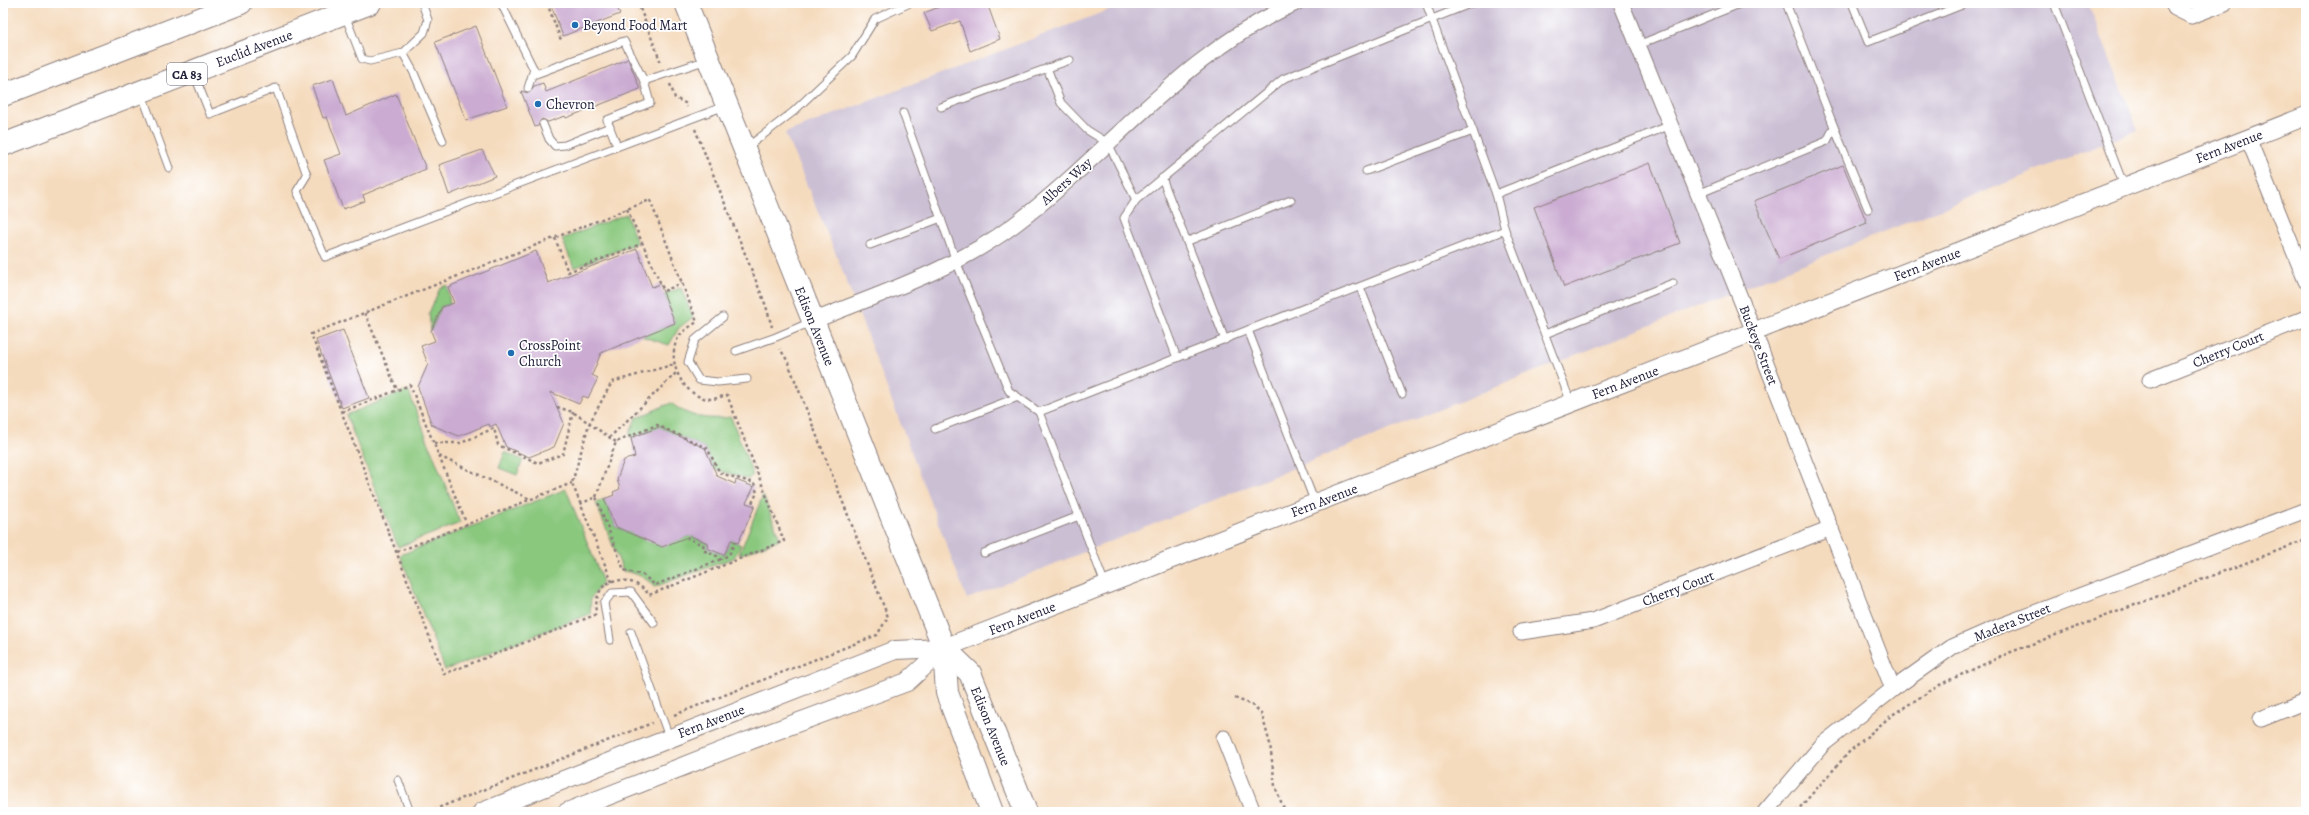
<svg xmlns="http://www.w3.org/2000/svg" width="2309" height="815" font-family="Alegreya,serif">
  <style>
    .industrial { fill: #cbbfd4 }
    .green { fill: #8ac87e; stroke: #56755c }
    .building { fill: #cbabd2 }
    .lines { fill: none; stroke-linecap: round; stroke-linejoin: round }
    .service-casing { stroke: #8c7e7c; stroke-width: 9 }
    .minor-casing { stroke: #8c7e7c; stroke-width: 17 }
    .tertiary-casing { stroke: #8c7e7c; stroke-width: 20 }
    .primary-casing { stroke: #8c7e7c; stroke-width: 24 }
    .path { stroke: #8c7e7c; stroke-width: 2.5; stroke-dasharray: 3 3; stroke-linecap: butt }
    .service { stroke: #fff; stroke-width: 7 }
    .minor { stroke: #fff; stroke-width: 15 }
    .tertiary { stroke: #fff; stroke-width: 18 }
    .primary { stroke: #fff; stroke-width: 22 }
    .poi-dot { fill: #1f6fb2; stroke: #fff; stroke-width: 1.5 }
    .labels { text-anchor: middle; stroke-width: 3.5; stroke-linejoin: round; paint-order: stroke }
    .shield { fill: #fff; stroke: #646476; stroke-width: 1 }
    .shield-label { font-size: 13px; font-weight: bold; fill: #22223b }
    .poi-label { font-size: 14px; fill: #22223b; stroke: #fff; text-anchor: start }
    .street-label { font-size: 14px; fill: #22223b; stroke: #fff }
  </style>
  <rect width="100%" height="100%" fill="#fff"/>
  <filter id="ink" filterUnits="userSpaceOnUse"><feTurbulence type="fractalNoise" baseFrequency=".025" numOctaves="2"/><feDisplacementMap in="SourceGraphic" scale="8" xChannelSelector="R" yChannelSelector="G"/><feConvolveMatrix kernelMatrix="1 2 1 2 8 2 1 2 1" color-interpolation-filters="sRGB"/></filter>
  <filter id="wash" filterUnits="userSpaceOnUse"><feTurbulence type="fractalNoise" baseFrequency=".012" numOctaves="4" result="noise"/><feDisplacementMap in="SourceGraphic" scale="16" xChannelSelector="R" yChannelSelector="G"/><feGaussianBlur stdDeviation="0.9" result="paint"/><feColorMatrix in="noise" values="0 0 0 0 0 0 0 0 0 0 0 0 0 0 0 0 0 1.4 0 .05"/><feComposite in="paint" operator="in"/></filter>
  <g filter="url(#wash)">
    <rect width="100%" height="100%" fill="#f5dbbe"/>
    <polygon class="industrial" points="1127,3 2088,3 2138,130 967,599 840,264 785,133"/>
    <g class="green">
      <polygon points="626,214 637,243 574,268 562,239"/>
      <polygon points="447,285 450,304 441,307 431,331 429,313 440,288"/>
      <polygon points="681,288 693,317 679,328 669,345 641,336 675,323 664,294"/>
      <polygon points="408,390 460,523 398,547 346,415"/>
      <path d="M671,403C690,418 707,420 731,417L753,475L748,479L714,469L705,448L659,427L631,438L629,435L636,418Z"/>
      <polygon points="505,452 523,460 517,475 499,468"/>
      <polygon points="566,489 603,582 591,598 590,614 445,670 400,555"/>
      <polygon points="763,495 780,539 739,555"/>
      <path d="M604,499L616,527L662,546L690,536L708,543L707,548L724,555L731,540L741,545L734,558L654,587C646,577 636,573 623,571L596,503Z"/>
    </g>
    <g id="blocks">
      <g class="building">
        <polygon points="550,3 615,3 620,14 563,36"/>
        <polygon points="949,3 987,3 1000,39 970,51 960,21 932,31 924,13"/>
        <polygon points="476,26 507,106 466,120 435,42"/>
        <polygon points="628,59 640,89 566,118 565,116 548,122 542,119 538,126 535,127 521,91 529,93 534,86 543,83 546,92"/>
        <polygon points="333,79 346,116 396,94 426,169 363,195 365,201 343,209 324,160 341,154 327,117 323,118 312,86"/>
        <polygon points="482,150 495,176 449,195 439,165"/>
        <polygon points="1650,163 1680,243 1564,287 1534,207"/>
        <polygon points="1843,165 1867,223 1779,259 1754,201"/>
        <polygon points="637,249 652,287 660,284 675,323 601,353 592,375 598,378 588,398 583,396 579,404 550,392 564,423 554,447 529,457 506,447 496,424 490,427 489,424 459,436 432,425 418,387 428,364 421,346 435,341 431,331 442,307 454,303 448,287 536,251 548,283"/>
        <polygon points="343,330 369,398 342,408 316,340"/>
        <polygon points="659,427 705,448 717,476 735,484 736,480 754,487 746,503 755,506 738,543 731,540 724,555 707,548 708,543 690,536 662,547 616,527 604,499 614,495 613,492 620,489 617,479 624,460 635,457 631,438"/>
      </g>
    </g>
  </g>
  <g filter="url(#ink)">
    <use href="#blocks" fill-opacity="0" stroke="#8c7e7c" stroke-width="1"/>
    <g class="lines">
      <defs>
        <g id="service">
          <polyline points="501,3 536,74 624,41 644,81 707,60"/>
          <polyline points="1426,3 1496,194"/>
          <polyline points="1852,3 1868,42 1967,3"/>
          <polyline points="2054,3 2124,186"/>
          <polyline points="345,15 362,59 370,61 403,53 414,73 443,141"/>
          <polyline points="1638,45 1742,3"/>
          <polyline points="403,53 424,33 428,20 422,3"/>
          <polyline points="1047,68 1061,103 1087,130 1108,143 1136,200"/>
          <polyline points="194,74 210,114 276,88 307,175 297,191 325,257 725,106"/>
          <polyline points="528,88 534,69"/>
          <polyline points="142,95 169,168"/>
          <polyline points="941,107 1070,60"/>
          <polyline points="903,113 956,261 1009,391 1039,412"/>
          <polyline points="543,124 549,139 555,146 565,145 610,127"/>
          <polyline points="1834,127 1868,209"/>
          <polyline points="617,146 607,120 650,103 644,81"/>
          <polyline points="746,148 793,112 852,56 875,19 910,3"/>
          <polyline points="1366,171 1473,131"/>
          <polyline points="1162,178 1225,340"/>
          <polyline points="1698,194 1827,141 1834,127 1786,3"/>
          <polyline points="1505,230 1571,403"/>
          <polyline points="1188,241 1291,200"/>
          <polyline points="870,245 941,218"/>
          <polyline points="1360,287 1402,394"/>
          <polyline points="723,317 695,340 688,362 699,380 718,382 747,379"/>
          <polyline points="1248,330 1505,230 1496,194 1671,125"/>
          <polyline points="1545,334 1673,283"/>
          <polyline points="736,351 776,337 811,322"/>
          <polyline points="1177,358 1124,218 1136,200 1283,79 1472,3"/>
          <polyline points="935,429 1018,397"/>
          <polyline points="984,553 1079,516"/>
          <polyline points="1105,584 1039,412 1248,330 1315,503"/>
          <polyline points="631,632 669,737"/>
          <polyline points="610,640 604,603 612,593 631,592 654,623"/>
          <polyline points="398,780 410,812"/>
        </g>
        <g id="minor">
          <polyline points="1621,3 1754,332 1893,689"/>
          <polyline points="2173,3 2175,8 2191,16 2225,3"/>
          <polyline points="2248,138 2306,281"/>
          <path d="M813,321C881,293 954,270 1014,225C1111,152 1183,53 1296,3"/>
          <polyline points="2150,380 2306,318"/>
          <polyline points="1521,632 1593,621 1831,528"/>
          <polyline points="2261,719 2306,701"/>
          <polyline points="1224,738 1253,812"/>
          <polyline points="1765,812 1823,744 1893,689 1952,647 2000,626 2306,510"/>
        </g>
        <g id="tertiary">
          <polyline points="482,812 895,650 944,648 2306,116"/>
          <polyline points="567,812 740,744 907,682 944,648"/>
        </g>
        <g id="primary">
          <polyline points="686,3 944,648 947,693 992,812"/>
          <polyline points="3,95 241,3"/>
          <polyline points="3,145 370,3"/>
          <polyline points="944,648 970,673 1026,812"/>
        </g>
      </defs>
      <use href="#service" class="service-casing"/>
      <use href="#minor" class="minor-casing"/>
      <use href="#tertiary" class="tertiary-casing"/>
      <use href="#primary" class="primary-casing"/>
      <g class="path">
        <polyline points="547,3 561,40"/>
        <polyline points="638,3 661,63"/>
        <polyline points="670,84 675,98 685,103 687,107"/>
        <polyline points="695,129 766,306 772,327"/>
        <path d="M650,200L697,322C691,326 684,330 680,335C663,358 683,399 711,399C716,399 722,396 727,395L784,541L649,595C640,581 611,572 600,591C596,598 596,607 595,615L444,674L311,334Z"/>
        <polyline points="627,209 664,291 682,283"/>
        <polyline points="555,238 568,272 641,244"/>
        <polyline points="365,313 397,390"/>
        <polyline points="557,407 573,412 616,442"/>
        <polyline points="342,412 410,385 467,525"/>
        <polyline points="609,438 676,373"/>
        <polyline points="434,443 461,443 494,428 498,445 538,463 563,454 573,412"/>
        <polyline points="439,456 530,499"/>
        <polyline points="596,497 616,442 657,425 707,448 720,473 754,483 757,493 751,505"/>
        <polyline points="580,504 596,497 624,570 643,575 655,585 719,560 719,557 705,551 703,545 687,538"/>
        <polyline points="397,552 572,483"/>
        <polyline points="719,560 729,555 735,542"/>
        <polyline points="612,582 572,483 589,424 612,382 675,364"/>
        <polyline points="1235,698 1254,706 1262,715 1270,744 1275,786 1285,812"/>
        <polyline points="674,715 877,635 888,617 787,360 780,349"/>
        <polyline points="428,812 652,723"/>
        <polyline points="1796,812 1850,751 1892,715 1943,683 2011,652 2306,540"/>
        <polyline points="1970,812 1983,812"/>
      </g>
      <use href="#service" class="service"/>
      <use href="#minor" class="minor"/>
      <use href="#tertiary" class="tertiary"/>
      <use href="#primary" class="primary"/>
    </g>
  </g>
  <g class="poi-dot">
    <circle cx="575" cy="25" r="4"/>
    <circle cx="538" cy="104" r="4"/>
    <circle cx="511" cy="353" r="4"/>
  </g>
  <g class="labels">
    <rect class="shield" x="167" y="63" width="40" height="22" rx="3"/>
    <g class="shield-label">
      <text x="187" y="79">CA 83</text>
    </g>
    <g class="poi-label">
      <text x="583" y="30">Beyond Food Mart</text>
      <text x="546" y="109">Chevron</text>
      <text x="519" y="350">CrossPoint<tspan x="519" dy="16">Church</tspan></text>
    </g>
    <g class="street-label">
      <text transform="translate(254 48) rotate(-21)" y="5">Euclid Avenue</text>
      <text transform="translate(2229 146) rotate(-21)" y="5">Fern Avenue</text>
      <text transform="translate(1066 181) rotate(-42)" y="5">Albers Way</text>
      <text transform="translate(1927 264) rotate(-21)" y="5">Fern Avenue</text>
      <text transform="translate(815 326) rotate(68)" y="5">Edison Avenue</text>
      <text transform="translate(1759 345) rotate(69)" y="5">Buckeye Street</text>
      <text transform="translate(2228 349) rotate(-22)" y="5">Cherry Court</text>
      <text transform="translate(1625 382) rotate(-21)" y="5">Fern Avenue</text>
      <text transform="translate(1324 500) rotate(-21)" y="5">Fern Avenue</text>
      <text transform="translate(1678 588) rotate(-21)" y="5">Cherry Court</text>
      <text transform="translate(1022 618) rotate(-21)" y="5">Fern Avenue</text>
      <text transform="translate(2012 622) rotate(-22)" y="5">Madera Street</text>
      <text transform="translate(711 721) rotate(-21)" y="5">Fern Avenue</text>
      <text transform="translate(991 726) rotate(68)" y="5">Edison Avenue</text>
    </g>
  </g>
  <rect width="2309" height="815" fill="none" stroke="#fff" stroke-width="16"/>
</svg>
